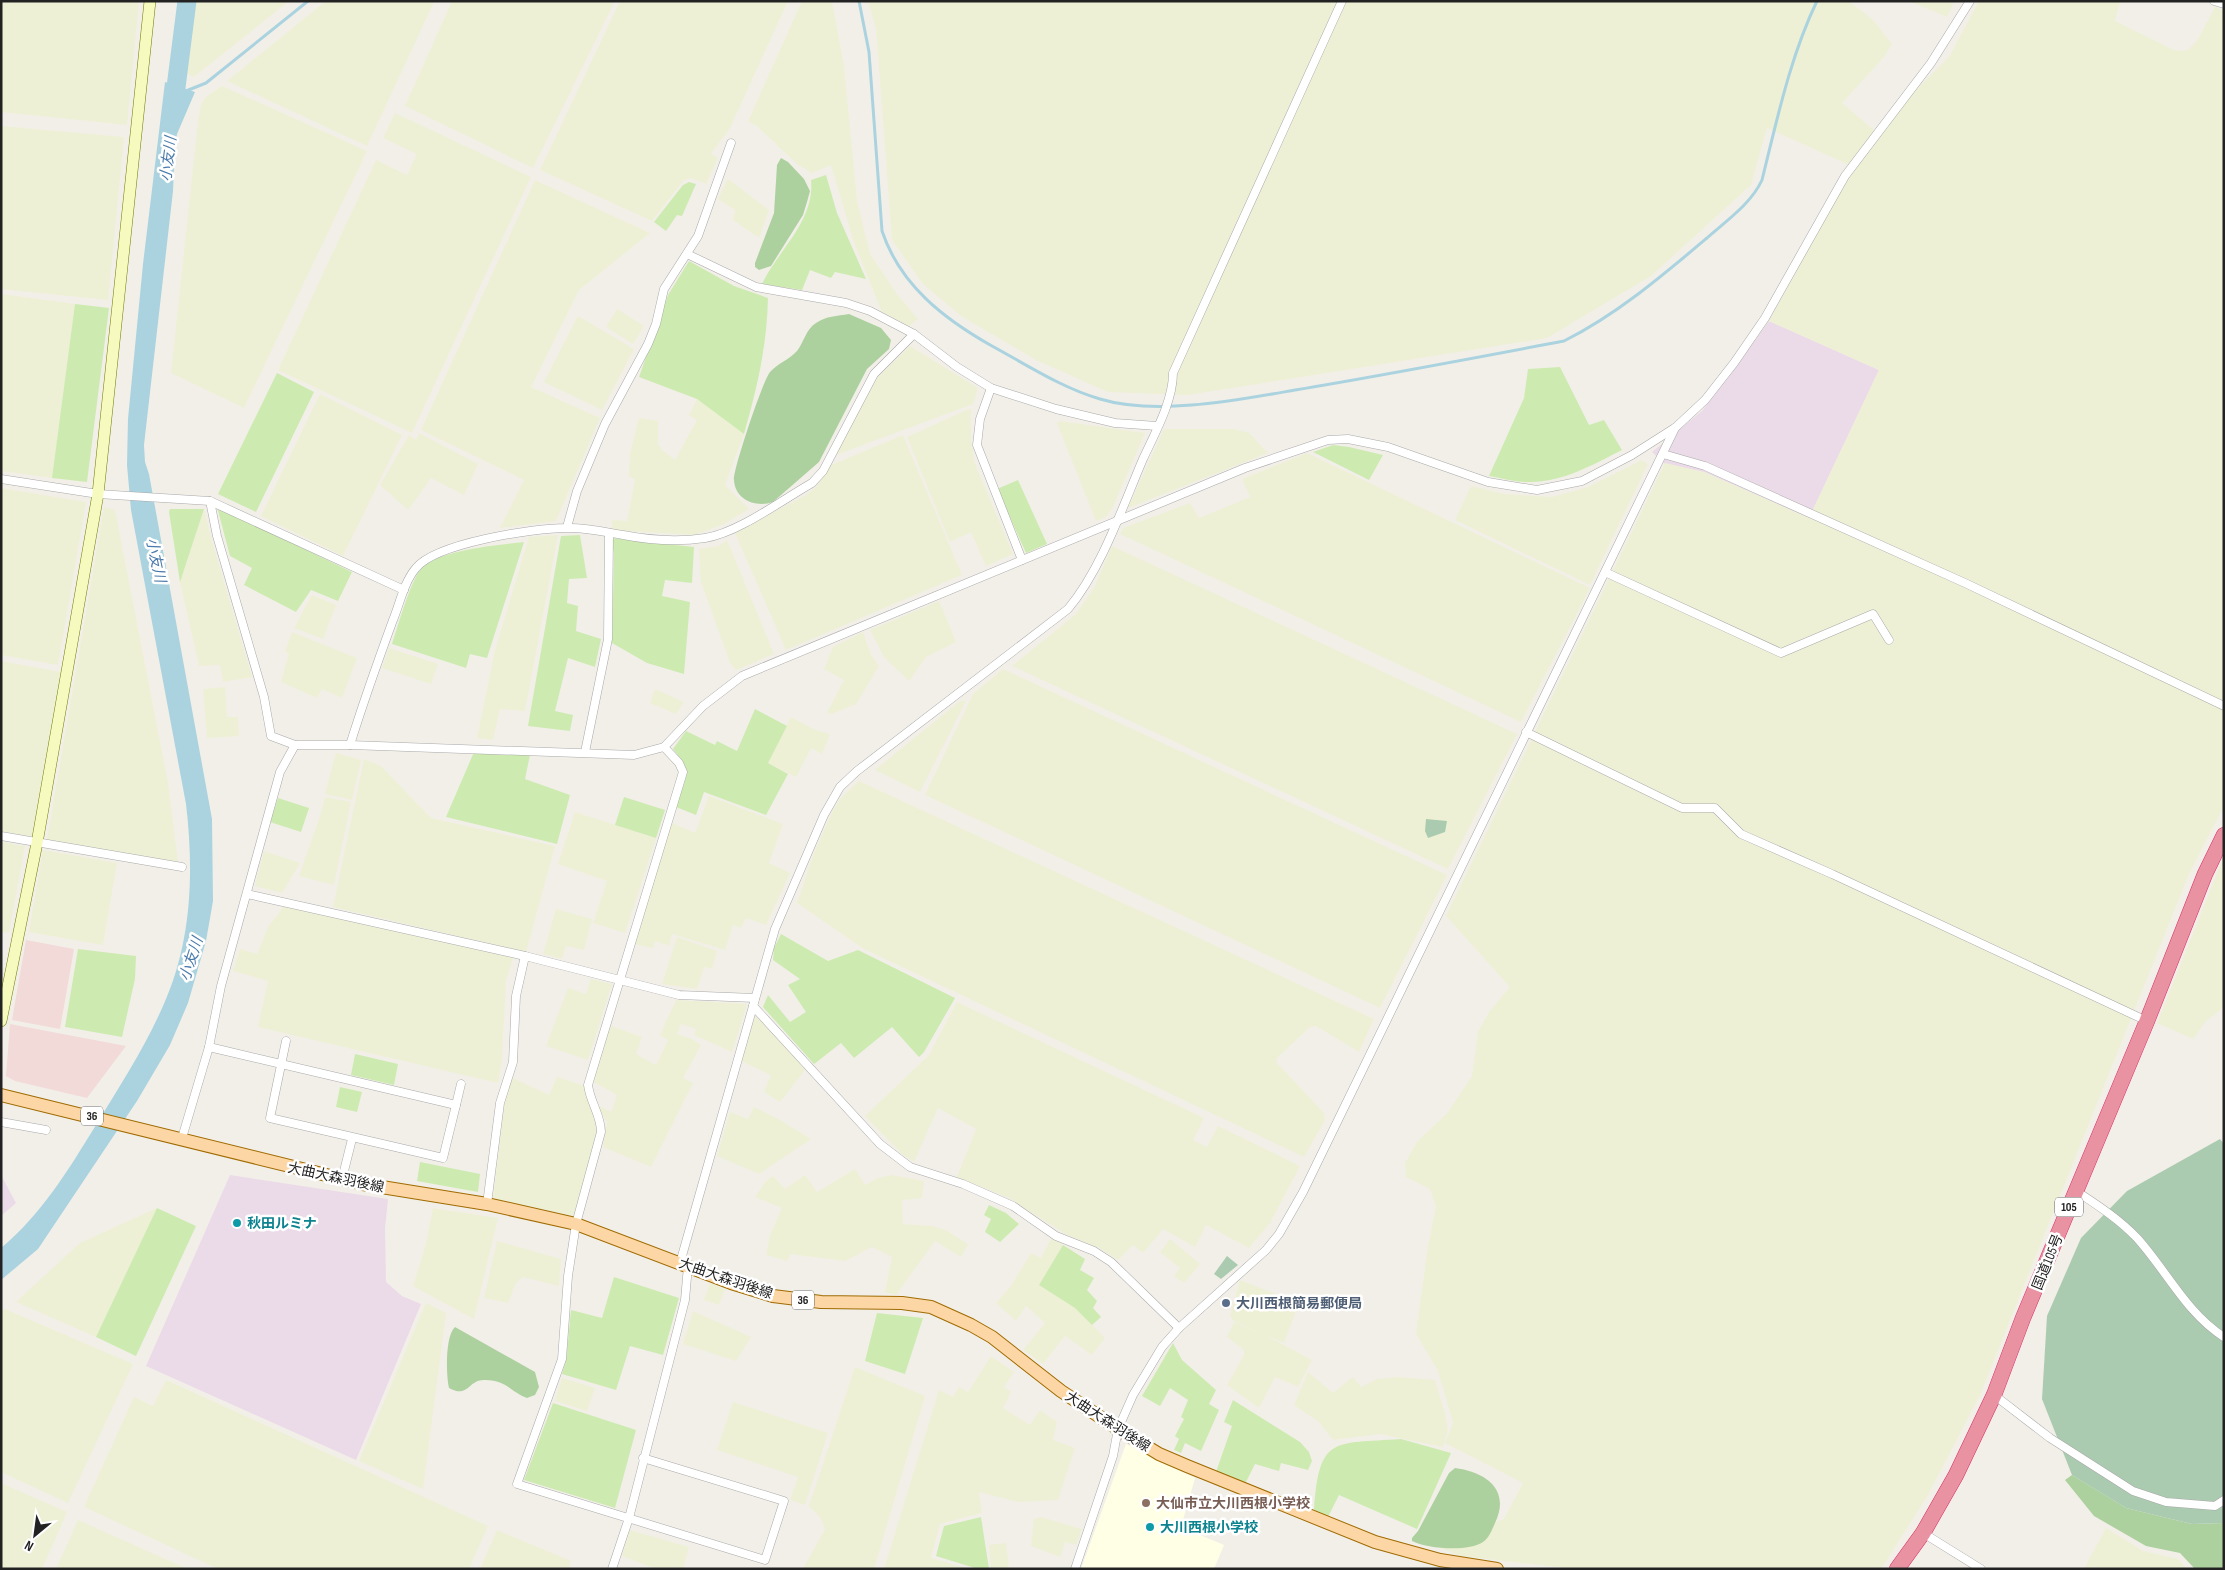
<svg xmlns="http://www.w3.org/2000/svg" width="2225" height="1570" font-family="'Sofia Sans Condensed','Noto Sans JP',sans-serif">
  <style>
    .commercial { fill: #f2dad9 }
    .industrial { fill: #ebdbe8 }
    .education { fill: #ffffe5 }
    .farmland { fill: #eef0d5 }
    .grass { fill: #cdebb0 }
    .forest { fill: #add19e }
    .cemetery { fill: #aacbaf }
    .water { fill: #aad3df }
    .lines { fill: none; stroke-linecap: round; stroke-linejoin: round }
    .stream { stroke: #aad3df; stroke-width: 3 }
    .river { stroke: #aad3df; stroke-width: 19 }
    .street-casing { stroke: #a9a9a9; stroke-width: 9 }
    .secondary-casing { stroke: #707d05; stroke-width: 12 }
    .primary-casing { stroke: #a06b00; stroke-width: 14 }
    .highway-casing { stroke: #dc2a67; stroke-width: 16 }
    .street { stroke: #fff; stroke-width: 8 }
    .secondary { stroke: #f7fabf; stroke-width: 11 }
    .primary { stroke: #fcd6a4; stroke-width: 12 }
    .highway { stroke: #e892a2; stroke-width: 15 }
    .culture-dot { fill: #0f9aa8; stroke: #fff; stroke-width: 2 }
    .service-dot { fill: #5c6f8a; stroke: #fff; stroke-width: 2 }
    .education-dot { fill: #8d6e63; stroke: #fff; stroke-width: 2 }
    .labels { text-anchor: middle; stroke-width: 5; stroke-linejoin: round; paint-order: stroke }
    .shield { fill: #fff; stroke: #646464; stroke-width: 1 }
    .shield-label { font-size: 12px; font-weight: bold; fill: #222 }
    .street-label { font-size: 14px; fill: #222; stroke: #fff }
    .culture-label { font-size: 14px; font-weight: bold; fill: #0d838f; stroke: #fff; text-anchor: start }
    .service-label { font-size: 14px; font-weight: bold; fill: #4e5e75; stroke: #fff; text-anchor: start }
    .education-label { font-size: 14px; font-weight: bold; fill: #785e54; stroke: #fff; text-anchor: start }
    .water-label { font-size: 15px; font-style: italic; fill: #4a7aab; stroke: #fff }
  </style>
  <rect width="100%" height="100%" fill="#f2efe9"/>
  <g class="commercial">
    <polygon points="26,940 74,949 60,1029 12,1020"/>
    <polygon points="10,1024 126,1046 87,1098 15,1081 6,1076"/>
  </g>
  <g class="industrial">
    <polygon points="1769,321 1879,370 1809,518 1704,472 1665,464 1652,452 1702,411 1729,377"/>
    <polygon points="1,1175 16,1203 1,1216"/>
    <polygon points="230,1175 388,1199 385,1228 386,1282 402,1296 421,1304 356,1460 146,1366"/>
  </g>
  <polygon class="education" points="1126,1444 1195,1478 1181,1527 1224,1545 1214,1569 1081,1569"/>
  <g class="farmland">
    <polygon points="1,1 139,1 127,125 1,112"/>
    <polygon points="184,1 289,1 194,77 177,69"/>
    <polygon points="326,1 434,2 367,146 227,81"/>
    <polygon points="452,1 615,1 533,168 405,106"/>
    <polygon points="620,1 788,1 730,128 711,154 718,158 706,184 691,178 683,181 652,221 540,170"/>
    <polygon points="802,1 832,1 844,66 857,200 870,254 897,294 918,319 909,326 882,312 854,243 831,165 812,173 798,165 757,126 748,121"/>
    <polygon points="868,1 1849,1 1873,20 1892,44 1884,57 1842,103 1875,131 1949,57 1979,1 2120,1 2115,21 2174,50 2183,51 2189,49 2197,41 2215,7 2224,11 2224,806 2189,874 1980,1395 1928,1495 1881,1569 1574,1569 1460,1556 1431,1544 1504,1519 1523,1483 1445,1443 1453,1423 1438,1371 1416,1334 1427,1252 1436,1206 1430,1189 1406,1177 1405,1163 1417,1142 1448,1112 1472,1076 1478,1032 1489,1012 1510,987 1446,916 1665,463 1704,472 1809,518 1879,370 1769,321 1854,167 1767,128 1751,185 1651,276 1547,338 1188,395 1108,392 1036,360 961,316 923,284 892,240 876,29"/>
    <polygon points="1909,1 1954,1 1947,17"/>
    <polygon points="222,86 367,151 244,408 171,373 198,121 201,104 207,96"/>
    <polygon points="395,113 531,177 412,433 278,370 376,160 407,175 417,154 383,138"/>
    <polygon points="1,126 124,137 108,300 1,289"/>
    <polygon points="728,179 769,210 759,238 733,220 735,210 718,199"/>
    <polygon points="535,180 650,233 579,290 531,387 600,418 556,521 500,528 524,480 421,430"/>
    <polygon points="1,294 75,304 52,478 1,471"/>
    <polygon points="617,309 644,326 633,344 606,327"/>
    <polygon points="578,316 634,349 602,410 544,382"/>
    <polygon points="910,346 978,388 973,404 836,455 874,381"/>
    <polygon points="320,394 402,435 343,556 261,516"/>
    <polygon points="697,399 744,434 725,485 749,509 724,524 695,535 612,530 612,520 627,521 635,480 629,476 630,453 639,418 658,421 658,444 662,450 675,460 697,420 689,415"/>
    <polygon points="971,408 971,439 975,464 1013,554 986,566 971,532 950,542 907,437"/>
    <polygon points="1060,421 1145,433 1112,509 1106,517 1096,521 1057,423"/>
    <polygon points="1164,429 1234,429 1249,433 1268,453 1128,508"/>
    <polygon points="419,433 478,464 464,495 431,478 408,510 380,485 409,435 416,440"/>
    <polygon points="903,435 962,575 786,650 735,533 806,495 816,487 831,465"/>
    <polygon points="1307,453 1590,588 1521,722 1120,534 1123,528 1190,503 1199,518 1250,497 1242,479"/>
    <polygon points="1642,460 1648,464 1590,585 1455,520 1471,486 1504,494 1552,497 1588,487"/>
    <polygon points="1,488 86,502 58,665 1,655"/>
    <polygon points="104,507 115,510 168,783 178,862 47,840"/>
    <polygon points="204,509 211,538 252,677 223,682 220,665 199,666 180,582"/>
    <polygon points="558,535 525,711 500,709 493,740 477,738 495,650 529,537"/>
    <polygon points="727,540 774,654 736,670 730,663 701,582 700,568 699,549 719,546"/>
    <polygon points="1112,546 1517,734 1448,869 1012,666 1076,614 1094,588"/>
    <polygon points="312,595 336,605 323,639 294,628"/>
    <polygon points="939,601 956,642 926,657 909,681 884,657 870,630"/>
    <polygon points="292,632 357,658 342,698 322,689 317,698 281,682 289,653 285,652"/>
    <polygon points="863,632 871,655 879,666 856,704 832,714 827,713 844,680 824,669 833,647"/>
    <polygon points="389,648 438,664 431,684 382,668"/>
    <polygon points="1,661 61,672 32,837 1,831"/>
    <polygon points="1003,669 1447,875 1380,1008 925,795 973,694"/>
    <polygon points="225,687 227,717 238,717 239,736 207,738 203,689"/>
    <polygon points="655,689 684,702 676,714 650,703"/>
    <polygon points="960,701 966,701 920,792 875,770"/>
    <polygon points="791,717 815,730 830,734 822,754 811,748 796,777 768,763"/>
    <polygon points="336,753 361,760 352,800 325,794"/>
    <polygon points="364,759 381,766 431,818 555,846 526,952 333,907"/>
    <polygon points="859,781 1374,1019 1359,1052 1316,1026 1310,1027 1278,1057 1276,1062 1324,1113 1325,1120 1304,1157 864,949 797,903 814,853 833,810 841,798"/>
    <polygon points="709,796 783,824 769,863 790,873 766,925 746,918 741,928 733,925 725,950 672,934 669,946 655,941 653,948 633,944 672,823 695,833"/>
    <polygon points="325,797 351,802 334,885 299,876 321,813"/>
    <polygon points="575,812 656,838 625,933 593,923 607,881 558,864"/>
    <polygon points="1,842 25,846 9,933 1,932"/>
    <polygon points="43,850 117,863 103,945 29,932"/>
    <polygon points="264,851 300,863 282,893 255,886"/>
    <polygon points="2224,856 2224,1007 2206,1021 2193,1039 2157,1023"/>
    <polygon points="285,905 513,958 506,981 502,1059 498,1083 258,1027 268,981 233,971 240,949 257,954 268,927"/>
    <polygon points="556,909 592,919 584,950 566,946 562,959 543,954"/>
    <polygon points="677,937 717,951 712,969 704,967 697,989 662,984"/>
    <polygon points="591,979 612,984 588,1060 546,1046 568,988 586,994"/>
    <polygon points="676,1000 747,1004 732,1052 694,1035 696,1029 681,1024 677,1034 692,1039 701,1045 683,1078 693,1083 651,1167 603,1147 607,1122 597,1105 611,1112 617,1095 592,1081 611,1026 642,1037 636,1054 656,1065 668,1040 660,1035"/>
    <polygon points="957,1002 1204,1118 1193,1140 1207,1147 1218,1126 1300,1166 1270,1223 1249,1248 1206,1225 1195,1247 1163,1229 1143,1253 1133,1245 1118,1260 1099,1248 1067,1235 1009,1198 957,1177 976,1129 938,1108 914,1162 902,1154 865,1116 929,1055"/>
    <polygon points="755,1016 788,1048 805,1070 780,1102 764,1092 771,1075 741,1061"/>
    <polygon points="557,1077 585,1086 599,1132 574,1216 493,1199 505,1099 513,1078 549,1095"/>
    <polygon points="754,1107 780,1120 811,1139 759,1174 717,1156 730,1112 748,1119"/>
    <polygon points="855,1169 865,1185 878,1178 892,1175 924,1181 922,1198 902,1200 903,1224 932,1226 946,1230 968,1244 961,1257 935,1241 896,1295 885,1292 892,1257 872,1247 845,1261 790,1254 787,1261 766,1255 770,1235 782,1208 755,1197 766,1181 773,1176 785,1189 805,1175 817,1192"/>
    <polygon points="157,1208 96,1337 16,1302 80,1243"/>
    <polygon points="433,1208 498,1218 474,1319 413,1286 426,1244"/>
    <polygon points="1052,1237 1063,1245 1039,1285 1075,1308 1105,1338 1092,1355 1065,1336 1043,1364 1023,1350 1045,1323 1026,1306 1016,1321 996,1303 1011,1286 1031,1253 1041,1258"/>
    <polygon points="1170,1239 1200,1264 1184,1283 1174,1276 1180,1268 1160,1252"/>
    <polygon points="497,1241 561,1259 559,1286 523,1277 516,1283 508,1303 484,1298"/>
    <polygon points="1240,1280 1299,1303 1284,1343 1265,1335 1312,1360 1298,1387 1275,1377 1259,1408 1227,1385 1244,1355 1244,1350 1227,1337 1234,1322 1258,1332 1234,1321 1230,1316"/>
    <polygon points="710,1283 725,1289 719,1305 704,1300"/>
    <polygon points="426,1303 446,1313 423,1489 359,1461"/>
    <polygon points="5,1309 133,1364 68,1503 1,1472 1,1311"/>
    <polygon points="693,1311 751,1337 736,1361 683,1344"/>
    <polygon points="991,1356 1014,1372 1004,1387 1011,1392 1003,1408 1030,1425 1040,1410 1057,1422 1053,1440 1075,1448 1058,1500 1018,1502 979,1492 982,1513 940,1524 931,1558 969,1569 884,1569 939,1390 953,1397 959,1387 968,1392"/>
    <polygon points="855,1367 925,1396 874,1569 803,1569 825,1529 820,1517 809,1506"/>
    <polygon points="1308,1372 1333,1393 1353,1377 1361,1387 1377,1379 1398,1377 1435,1380 1445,1413 1448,1430 1443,1447 1380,1434 1333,1440 1319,1422 1294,1405"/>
    <polygon points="562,1378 595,1388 587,1411 555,1401"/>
    <polygon points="166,1380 488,1526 469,1569 218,1569 84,1507 134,1397 153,1406"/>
    <polygon points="733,1402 828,1433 805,1505 790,1500 798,1477 717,1450"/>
    <polygon points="1,1483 67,1512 42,1569 1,1569"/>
    <polygon points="1041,1517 1082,1529 1076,1545 1065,1542 1060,1557 1031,1546 1034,1519"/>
    <polygon points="78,1520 188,1569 56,1569"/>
    <polygon points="2106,1528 2143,1551 2178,1559 2187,1569 2084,1569"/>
    <polygon points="497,1530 571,1561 569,1566 574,1569 480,1569"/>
    <polygon points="630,1530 689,1547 683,1569 656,1569 622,1556"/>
    <polygon points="1006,1543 1009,1569 991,1569 989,1545"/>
  </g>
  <g class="grass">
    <path d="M826,175L837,213L866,279L835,272L831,278L810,270L802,290L762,284C778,250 815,221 811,180Z"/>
    <polygon points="689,182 696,184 682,216 677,215 666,231 654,222 683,185"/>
    <path d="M689,261L734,286L768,298C767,346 757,388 744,434L697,399L639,377L668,295Z"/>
    <polygon points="75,304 109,308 87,482 52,478"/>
    <path d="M1560,367L1589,425L1604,420L1622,450C1592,465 1562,483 1527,482C1515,482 1501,478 1489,476L1524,398L1528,369Z"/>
    <polygon points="277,373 314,392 256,512 218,494"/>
    <polygon points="1333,445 1349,447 1383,455 1369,480 1313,452"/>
    <polygon points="1018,480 1047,544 1026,553 997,489"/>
    <polygon points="217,507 352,572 338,601 311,590 296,612 244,585 252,568 230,556"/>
    <polygon points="170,509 204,509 180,582 169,512"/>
    <polygon points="580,535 587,578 569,579 567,603 578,606 576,631 601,639 595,667 568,658 555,711 573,715 570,731 528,726 561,536"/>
    <polygon points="611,538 694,547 692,583 665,580 662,596 690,602 684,674 647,663 612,643 614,553"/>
    <path d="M524,542L487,658L470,654L466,668L392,644C398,626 410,582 421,569C437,550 499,545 524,542Z"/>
    <path d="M755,709L787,726L768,763L788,774L766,815L704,792L696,815L676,807C685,778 694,774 673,749L686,731L715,745L717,741L737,751Z"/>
    <polygon points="474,752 530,755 525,779 570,795 557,844 446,817"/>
    <polygon points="624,797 665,810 656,838 615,825"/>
    <polygon points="278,798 309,808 301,832 270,822"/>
    <polygon points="781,934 828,961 858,950 955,998 924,1052 919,1057 892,1027 854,1058 841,1043 814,1064 763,1007 768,995 790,1022 806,1012 788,985 800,979 773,960 774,948"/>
    <polygon points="78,949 136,956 135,979 122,1037 65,1027"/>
    <polygon points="355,1054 398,1064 394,1085 351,1075"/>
    <polygon points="340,1087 362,1092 357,1112 336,1107"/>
    <polygon points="420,1162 480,1174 478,1192 417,1181"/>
    <polygon points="989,1205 1006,1213 1019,1224 1000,1242 985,1232 991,1219 984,1215"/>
    <polygon points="157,1208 196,1226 136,1356 96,1337"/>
    <polygon points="1063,1245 1085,1259 1080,1270 1094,1278 1087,1290 1097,1301 1093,1308 1101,1317 1092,1325 1075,1308 1039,1285"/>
    <polygon points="614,1277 679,1298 663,1355 630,1346 616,1390 562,1374 566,1361 571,1310 602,1318"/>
    <polygon points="877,1313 923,1318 905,1374 865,1361"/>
    <polygon points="1173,1343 1182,1360 1216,1390 1209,1404 1219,1410 1201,1451 1185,1443 1181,1453 1174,1450 1179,1439 1175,1436 1184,1419 1181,1417 1188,1400 1170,1388 1160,1406 1142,1396"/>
    <polygon points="1233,1400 1300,1442 1309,1452 1312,1461 1308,1470 1281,1463 1279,1471 1255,1464 1245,1484 1216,1472 1232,1426 1224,1422"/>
    <polygon points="553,1403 636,1430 615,1508 524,1480"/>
    <path d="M1401,1439L1451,1453L1417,1529L1339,1495L1328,1517L1314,1511C1319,1435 1333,1444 1401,1439Z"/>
    <polygon points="981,1517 989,1569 978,1569 936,1556 944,1526"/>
  </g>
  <g class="forest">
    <polygon points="781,158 788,162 804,179 810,191 807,202 803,215 771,266 759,270 755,267 755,263 774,213 777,165"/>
    <path d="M849,314L881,328L891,340L889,349L867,369L819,462L773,502C756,508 735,500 734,480C733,470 763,380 770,372C778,363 789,360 797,351C804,342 806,329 816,323C826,316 837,316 849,314Z"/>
    <path d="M455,1327L535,1372L539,1387L535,1395L527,1398C510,1392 507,1380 485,1380C468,1379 469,1399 449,1388C446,1375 445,1336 455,1327Z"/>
    <path d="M1455,1468C1486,1472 1511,1490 1495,1523C1492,1530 1489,1538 1483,1542C1469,1552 1427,1549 1412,1541V1538L1418,1531L1449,1473Z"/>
    <polygon points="2072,1475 2126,1508 2192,1524 2224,1523 2224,1569 2195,1569 2180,1553 2146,1546 2094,1516 2065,1480"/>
  </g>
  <g class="cemetery">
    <polygon points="1426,819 1447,821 1445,832 1428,838 1425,831"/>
    <polygon points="2220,1139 2224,1144 2224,1523 2192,1524 2126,1508 2072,1475 2042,1399 2047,1316 2081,1238 2127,1191"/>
    <polygon points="1227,1256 1238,1265 1221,1279 1214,1274"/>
  </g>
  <path class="water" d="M165,82L195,92L177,134L175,148L173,191L144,445L145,462L149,474L212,819L213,901L206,941L188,1003L170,1045L137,1101L38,1249L1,1280V1248C41,1215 69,1169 96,1125C120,1086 145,1047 163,1006C192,942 194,872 186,804L131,510L127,465L128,419L143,264Z"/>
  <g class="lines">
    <g class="stream">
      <path d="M859,1L869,52L882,231C900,285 944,319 992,346C1027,365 1062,388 1100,399C1156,416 1238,400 1295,390C1385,375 1474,358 1564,341C1616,315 1662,276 1707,238C1726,221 1751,204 1762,180C1777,120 1790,57 1817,1"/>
      <polyline points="186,91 206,83 308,1"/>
    </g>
    <polyline class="river" points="173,111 187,1"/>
    <defs>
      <g id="street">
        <polyline points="2214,1 2224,4"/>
        <polyline points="687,254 756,287 846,303 870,311 914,334 957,367 991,388 1056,409 1115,423 1157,426"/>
        <polyline points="991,388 980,419 977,445 1022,560"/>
        <polyline points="1663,454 1705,466 1965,583 2224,706"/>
        <polyline points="1,479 98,494 210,501 404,590"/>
        <polyline points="210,501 217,536 264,697 271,736 295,745 350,745 634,755 664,747 703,706 742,676 1245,468 1328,440 1348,439 1388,447 1488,482 1537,490 1582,481 1632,455 1676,427 1705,400 1734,363 1765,318 1845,176 1931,63 1970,1"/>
        <polyline points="567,527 577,491 605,424 648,344 656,324 664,289 698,236 731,143"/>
        <polyline points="1607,573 1781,653 1873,614 1889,640"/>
        <polyline points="1526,732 1682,808 1715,808 1741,834 1832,874 2147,1021"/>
        <path d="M350,745C363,703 378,661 393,620C400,603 404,582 416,568C436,543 534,528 566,528C585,527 605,532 623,535C649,540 679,542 705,538C738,533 782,500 812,483L823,471L874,374L914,334"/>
        <polyline points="585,752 608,639 609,533"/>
        <polyline points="1,836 182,867"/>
        <polyline points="247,894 525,956 679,995 755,998"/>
        <polyline points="753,1006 880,1144 910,1167 963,1184 1013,1206 1056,1236 1094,1251 1111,1262 1179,1328"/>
        <polyline points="209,1047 456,1105 443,1158 270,1118 286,1041"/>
        <polyline points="456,1105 461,1084"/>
        <polyline points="1,1122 46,1130"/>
        <polyline points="182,1138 209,1047 221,986 280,772 295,745"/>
        <polyline points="342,1179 352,1139"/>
        <path d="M2076,1191C2097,1205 2119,1219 2137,1238C2166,1270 2187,1314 2224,1337"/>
        <polyline points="487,1204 500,1103 513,1062 516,996 525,956"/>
        <path d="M680,1263L775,929L824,815L840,787L857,771L1068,609C1102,568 1122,508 1143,459C1155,433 1173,401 1173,373L1342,1"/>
        <polyline points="1994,1395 2050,1438 2133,1491 2166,1502 2215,1506 2224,1500"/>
        <path d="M643,1458L784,1501L765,1560L517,1484L562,1359L568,1276L576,1224L601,1132C601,1115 590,1102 588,1085L683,772L679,763L664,747"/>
        <polyline points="1923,1533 1981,1569"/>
        <polyline points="612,1569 629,1518 685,1300 688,1266"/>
        <path d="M1075,1569L1113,1456L1118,1429L1133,1395L1162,1347L1179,1328L1266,1250L1279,1234L1303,1192C1425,937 1552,684 1675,428"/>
      </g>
      <polyline id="secondary" points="1,1021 37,843 98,494 150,1"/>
      <polyline id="primary" points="1,1095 363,1184 487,1204 576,1224 731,1283 773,1296 821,1302 902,1303 931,1307 971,1325 992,1337 1061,1391 1118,1429 1159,1454 1187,1466 1375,1542 1440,1560 1497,1569"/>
      <polyline id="highway" points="1897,1569 1923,1533 1956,1475 1994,1395 2023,1318 2147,1021 2205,874 2224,835"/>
    </defs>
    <use href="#street" class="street-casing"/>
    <use href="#secondary" class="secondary-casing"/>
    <use href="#primary" class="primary-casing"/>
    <use href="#highway" class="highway-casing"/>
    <use href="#street" class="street"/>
    <use href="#secondary" class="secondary"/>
    <use href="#primary" class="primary"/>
    <use href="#highway" class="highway"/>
  </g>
  <g class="culture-dot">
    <circle cx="237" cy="1223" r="5"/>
    <circle cx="1150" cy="1527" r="5"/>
  </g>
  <circle class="service-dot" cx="1226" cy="1303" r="5"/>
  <circle class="education-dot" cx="1146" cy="1503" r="5"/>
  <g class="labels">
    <g class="shield">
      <rect x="81" y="1106.5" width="22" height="19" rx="4"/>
      <rect x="2055" y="1197.5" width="28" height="19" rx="4"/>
      <rect x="792" y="1290.5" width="22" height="19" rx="4"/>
    </g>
    <g class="shield-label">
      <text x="92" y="1120">36</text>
      <text x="2069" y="1211">105</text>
      <text x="803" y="1304">36</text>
    </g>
    <g class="street-label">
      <text transform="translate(336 1177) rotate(12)" y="5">大曲大森羽後線</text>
      <text transform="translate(2047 1262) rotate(-68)" y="5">国道105号</text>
      <text transform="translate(726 1278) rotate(19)" y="5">大曲大森羽後線</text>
      <text transform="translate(1108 1421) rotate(33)" y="5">大曲大森羽後線</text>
    </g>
    <g class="culture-label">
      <text x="247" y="1228">秋田ルミナ</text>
      <text x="1160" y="1532">大川西根小学校</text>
    </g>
    <g class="service-label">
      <text x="1236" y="1308">大川西根簡易郵便局</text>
    </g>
    <g class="education-label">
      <text x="1156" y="1508">大仙市立大川西根小学校</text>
    </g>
    <g class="water-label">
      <text transform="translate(168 159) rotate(-83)" y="5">小友川</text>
      <text transform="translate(156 560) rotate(78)" y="5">小友川</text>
      <text transform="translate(191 959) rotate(-72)" y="5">小友川</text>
    </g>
  </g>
  <rect width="2225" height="1570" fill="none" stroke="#222222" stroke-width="5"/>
  <g transform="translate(35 1535) rotate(209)" stroke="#ffffff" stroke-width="4" paint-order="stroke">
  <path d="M0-4L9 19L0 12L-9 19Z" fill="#222222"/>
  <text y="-8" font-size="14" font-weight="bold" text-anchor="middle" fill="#222222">N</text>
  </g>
</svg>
